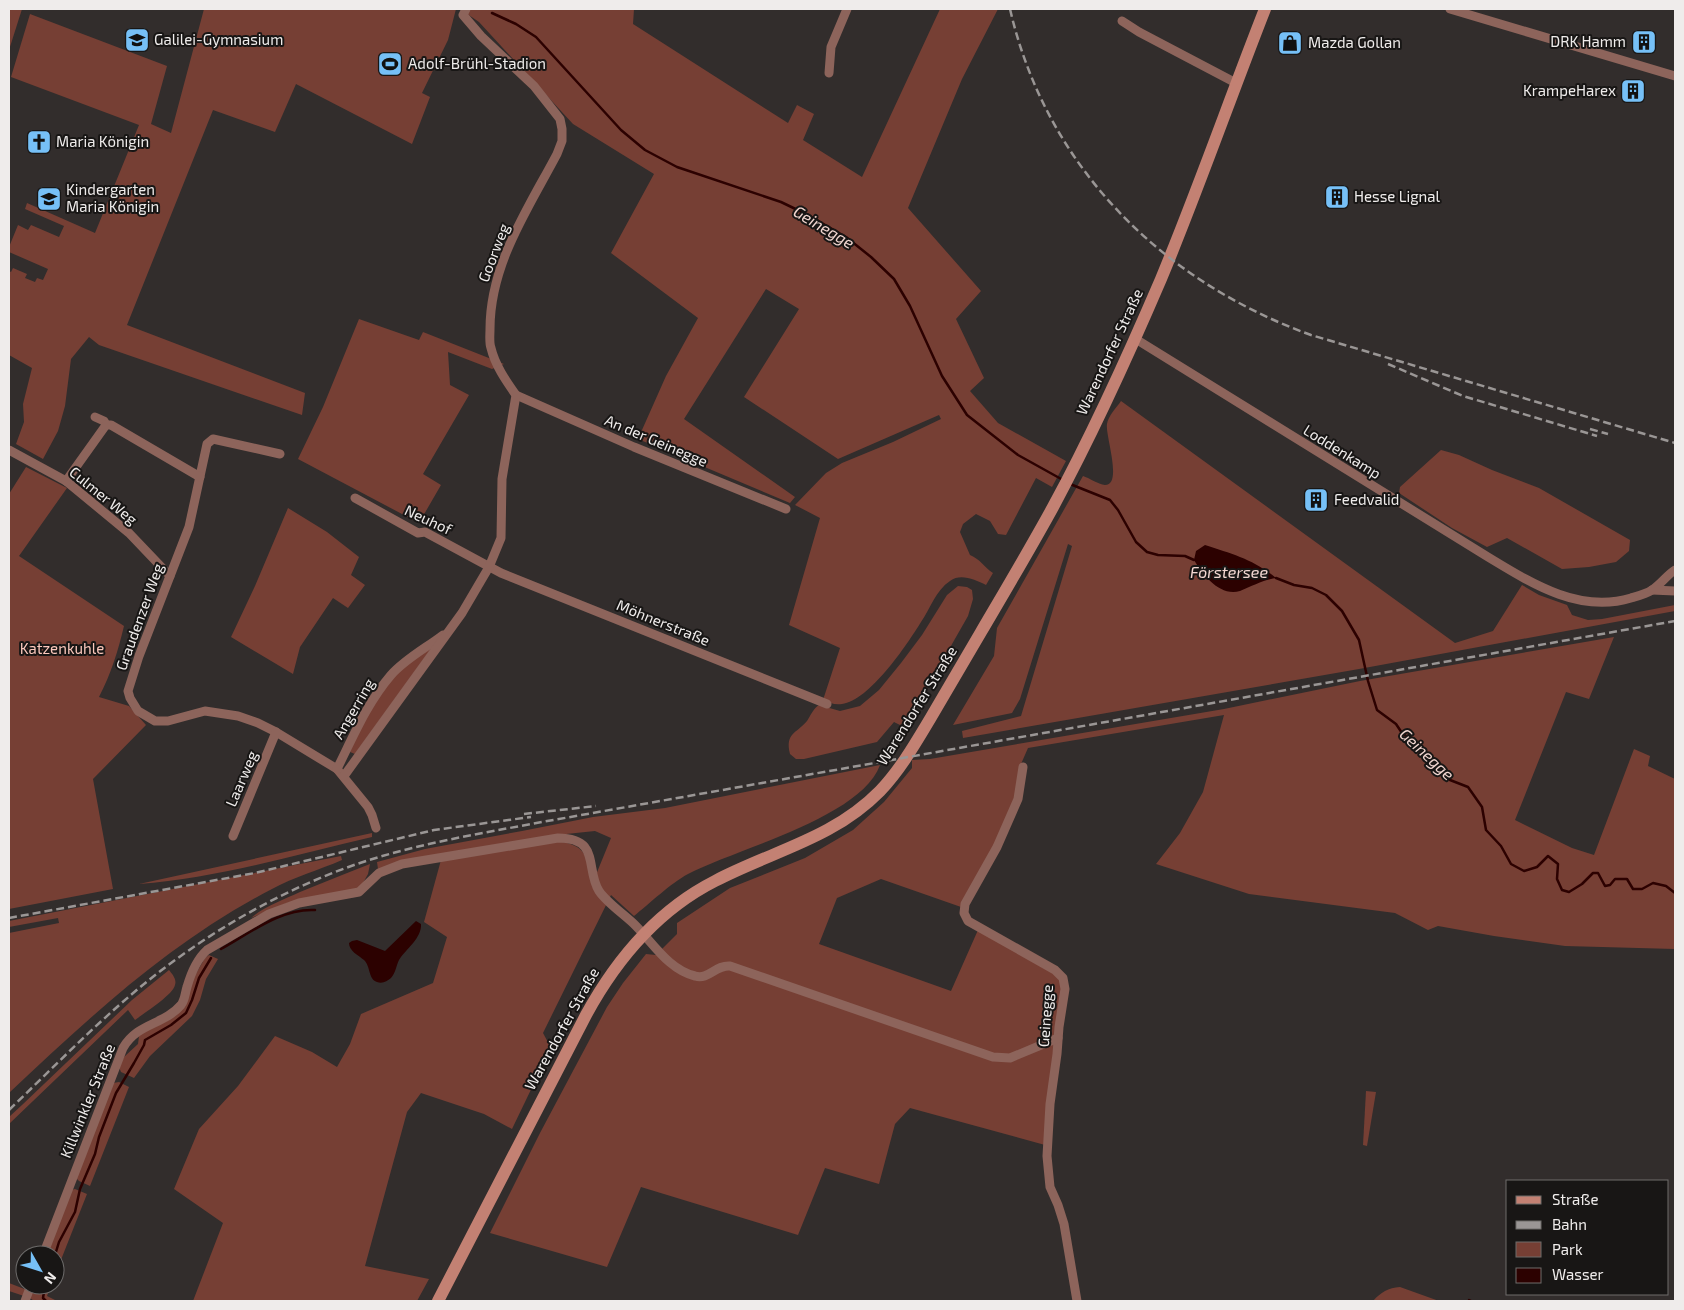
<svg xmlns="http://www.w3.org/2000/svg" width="1684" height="1310" font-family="'Exo 2',sans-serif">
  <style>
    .green { fill: #763f34 }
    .water { fill: #2c0100 }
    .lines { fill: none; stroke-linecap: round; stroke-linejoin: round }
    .stream { stroke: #2c0100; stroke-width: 2.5 }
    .street { stroke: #8d645b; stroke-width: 9 }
    .secondary { stroke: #c38173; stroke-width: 12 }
    .rail { stroke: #9a9695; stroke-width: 2.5; stroke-dasharray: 8 4; stroke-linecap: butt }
    .labels { text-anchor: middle; stroke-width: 4; stroke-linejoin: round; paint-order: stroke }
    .poi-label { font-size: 15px; fill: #efeceb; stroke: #181615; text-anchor: start }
    .street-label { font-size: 15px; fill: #efeceb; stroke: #181615 }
    .park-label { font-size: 15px; fill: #fbc8bc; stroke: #181615 }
    .water-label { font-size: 16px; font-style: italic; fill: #f2d7d1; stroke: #181615 }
  </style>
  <rect width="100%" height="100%" fill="#322d2c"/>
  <g class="green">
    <polygon points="9,9 22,9 9,50"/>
    <polygon points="204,9 456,9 448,40 422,93 430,97 412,144 296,84 275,132 213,110 127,325 305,393 302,415 99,345 89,337 71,359 65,406 58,431 43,459 16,444 24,422 23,404 32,368 9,355 9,271 11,272 13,268 27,274 25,278 35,282 37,278 43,280 48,269 9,252 9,247 18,225 28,230 31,225 59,237 64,226 25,209 27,203 95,233 139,125 11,77 30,14 167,66 151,124 171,133"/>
    <path d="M460,9H634L633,24L788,123L797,105L814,114L803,140L862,177L940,9H998L962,79L908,208L981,291L956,319L984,378L970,391L998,423L1066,461L1052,487L1036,478L1006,535L998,534L990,521L976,514L963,524L960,532L970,555C980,559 984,567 993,573L986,585C975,580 961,573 950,581C936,590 930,609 921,622C907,645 869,701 842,704C835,705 829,703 823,700L840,648L789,625L820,518L795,505L826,473L842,463L893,442L941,419L939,415L838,459L744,397L799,309L766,289L684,419L795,497L790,503L638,439L666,376L698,318L611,253L654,174L573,124L479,22Z"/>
    <polygon points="359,319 419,340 423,332 504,364 492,369 448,352 450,385 469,395 423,474 441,485 419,523 298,459 323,407"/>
    <path d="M1121,401L1455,643L1493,631L1522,585L1539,595L1567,605L1572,615L1588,620L1602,619L1675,605V611L1359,669L963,738L962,731L1021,716L1072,546L1068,544L1020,699L1012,713L953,725L994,656L997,628L1083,476C1089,478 1098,484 1105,485C1123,485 1105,435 1107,424C1108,416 1117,407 1121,401Z"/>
    <polygon points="1441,450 1459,455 1492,470 1539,488 1630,540 1629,551 1616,562 1589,567 1562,569 1507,538 1487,547 1452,528 1399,493 1400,487"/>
    <path d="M26,467L67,488L19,556L124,626C118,651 111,674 99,697L129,706L146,725L93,779L113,889L9,909V494Z"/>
    <polygon points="288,508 327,532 359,557 351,575 365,585 348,608 333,598 300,647 293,674 231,637 255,586"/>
    <path d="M958,586L967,587L972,590L973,599L968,616L911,716L900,725L894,722L877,742L804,759H796L790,754C785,733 796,734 807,721C811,715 813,709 819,705L840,711L860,706L879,690L901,663L922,635L947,595Z"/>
    <polygon points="1614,637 1589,699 1566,692 1515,820 1572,848 1594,855 1634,749 1650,756 1648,766 1675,779 1675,949 1565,946 1494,936 1438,926 1428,930 1395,913 1249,894 1156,864 1180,833 1203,792 1224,715 1028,748 1021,764 1015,799 994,846 961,907 881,879 837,898 819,944 951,991 978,930 1055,973 1062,985 1045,1145 910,1108 895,1124 879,1184 825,1168 798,1235 641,1187 607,1267 490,1233 540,1133 607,1007 623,983 646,954 656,955 677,934 677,923 730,888 805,858 853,830 884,802 912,768 912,760 930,759 1224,709 1360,681"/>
    <path d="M427,649H431L355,754L350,752C362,721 378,692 402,668C410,661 419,655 427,649Z"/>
    <path d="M880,765C861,818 735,849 688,874C671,883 649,904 634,916L611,895L543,1033L551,1048L512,1129L484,1114L421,1093L407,1112L365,1266L429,1279L417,1301H193L223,1223L174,1189L199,1129L238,1086L275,1036L312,1052L337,1067L350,1044L361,1014L433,983L447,937L424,922L441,860L557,841C588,846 585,855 593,882L611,838L595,831L547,836L378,869L377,862L425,849L522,831L593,817L665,808Z"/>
    <path d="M372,833V837C295,855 217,878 139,884Z"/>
    <path d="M341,856L342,860C319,870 294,877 272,889C170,942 92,1015 9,1093V933L59,923L58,918L9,927V921Z"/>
    <path d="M370,864L368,874L363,883L355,891L287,903L251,918C265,906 283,900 300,892C323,883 346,873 370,864Z"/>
    <polygon points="209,955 218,959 206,979 200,1000 192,1016 150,1056 134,1078 121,1072 119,1067 124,1057 138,1044 139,1036 143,1032 169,1020 205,958"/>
    <path d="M169,970C172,974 177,979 175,985C173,995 144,1013 135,1020L128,1010L9,1124V1117L22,1105L132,1000Z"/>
    <polygon points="119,1082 129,1087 90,1186 79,1181 76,1178 113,1083"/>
    <polygon points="1366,1091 1376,1092 1367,1146 1363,1145"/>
    <polygon points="75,1189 87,1194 55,1275 55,1255 46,1255 71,1190"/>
    <polygon points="9,1283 27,1290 24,1296 9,1291"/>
    <polygon points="35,1285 51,1285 47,1296 57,1301 34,1301 30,1298"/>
    <path d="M1400,1287L1439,1301H1373C1381,1292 1388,1288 1400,1287Z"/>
  </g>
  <g class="water">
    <path d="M1205,545C1232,554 1253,559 1276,578C1263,580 1252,586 1240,591C1220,597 1203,575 1194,560L1196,551Z"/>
    <path d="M416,921L421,924C422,938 406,949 399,960C396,966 396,972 391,978C387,981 383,984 377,982C368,979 371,967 364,960C358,955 349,951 349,943L352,941L357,940L385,951Z"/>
  </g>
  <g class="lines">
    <g class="stream">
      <polyline points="492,13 516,24 536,37 621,130 645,150 677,167 781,202 808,215 846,237 871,257 894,279 910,306 942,376 967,415 1018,455 1063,480"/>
      <polyline points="1070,484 1110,500 1118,510 1136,542 1147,552 1158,555 1185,556 1194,560"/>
      <polyline points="1276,578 1294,585 1312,588 1326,595 1342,611 1359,640 1368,681 1377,710 1396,724 1402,733 1418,745 1439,765 1450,780 1468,787 1482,807 1486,830 1501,846 1511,864 1524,871 1537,867 1548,856 1558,864 1557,879 1562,890 1569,892 1582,884 1593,873 1598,873 1605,886 1610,885 1615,879 1627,879 1633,889 1642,889 1653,883 1666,886 1675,893"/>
      <path d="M221,949C250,933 281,908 315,910"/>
      <polyline points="55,1255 59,1242 75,1212 80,1189 95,1154 99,1137 116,1093 134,1063 144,1045 145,1040 171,1025 186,1013 192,1000 199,978 211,958"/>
      <polyline points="45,1285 43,1298 46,1301"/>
      <polyline points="1469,1300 1471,1301"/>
    </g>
    <g class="street">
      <polyline points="1450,9 1675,76"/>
      <polyline points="1122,21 1139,32 1236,83"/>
      <polyline points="829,73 831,47 847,9"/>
      <path d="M1134,338L1488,557C1531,583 1579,614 1631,598C1638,596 1646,594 1652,590C1661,584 1667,575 1675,570"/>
      <polyline points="516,395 634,447 786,509"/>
      <polyline points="95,417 104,421 106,425"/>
      <polyline points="9,450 66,481 129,533 170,576"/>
      <polyline points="280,454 213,439 207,444 189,527 139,656 128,691 130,698 138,711 155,721 168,721 205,711 238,716 258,723 276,732 337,769 368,807 372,815 376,828"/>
      <polyline points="66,481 106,425 111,425 200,477"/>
      <polyline points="355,498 418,533 425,532 501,573 827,704"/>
      <polyline points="1652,590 1675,591"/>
      <polyline points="1023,767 1018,799 997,847 965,904 964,913 968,921 1055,970 1063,978 1065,989 1059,1027 1057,1054 1050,1104 1047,1156 1050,1187 1058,1205 1064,1224 1077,1301"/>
      <path d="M337,769C353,737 367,703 391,675C405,659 426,648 443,635"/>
      <path d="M344,776L462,613L489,567L501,538L502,479L516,395C506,381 495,365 491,348C489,343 490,335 490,329C490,264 528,209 557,154L562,141V129L560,119L534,86L481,36L463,15L466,9"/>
      <polyline points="233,836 276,732"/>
      <path d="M43,1255L123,1048C137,1023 164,1025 181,1005C185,1000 185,993 187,987C191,973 196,960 207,950L269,914L299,903L359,892L379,873L402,864L558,838C601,838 585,869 599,891C607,903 625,915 635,925C653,943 669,970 695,976C709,980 715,965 730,966L993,1057L1010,1058L1058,1038"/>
      <polyline points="25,1301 31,1285"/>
    </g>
    <path class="secondary" d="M438,1301L586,1015C616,960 658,910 715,881C772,851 833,839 880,791C900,770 915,744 930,719C947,690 964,661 981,632C1005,591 1030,549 1053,507C1093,433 1128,356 1161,279C1198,190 1230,98 1265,9"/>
    <g class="rail">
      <path d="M1010,9C1046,166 1161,281 1311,335L1675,443"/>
      <polyline points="1388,364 1463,396 1597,436"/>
      <polyline points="1590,429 1608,434"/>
      <polyline points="524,814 596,806"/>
      <polyline points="9,918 255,873 434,830 531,817"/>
      <path d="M9,1110C58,1063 105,1014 159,972C218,927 283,890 354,865C415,844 478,834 542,822L1675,621"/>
    </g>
  </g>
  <defs>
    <symbol id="school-square" viewBox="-11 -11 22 22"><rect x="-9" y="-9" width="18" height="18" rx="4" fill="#76c0f7" stroke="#181615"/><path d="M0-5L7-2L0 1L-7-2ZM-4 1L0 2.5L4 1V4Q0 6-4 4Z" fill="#111"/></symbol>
    <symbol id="building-square" viewBox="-11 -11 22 22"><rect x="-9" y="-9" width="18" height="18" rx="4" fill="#76c0f7" stroke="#181615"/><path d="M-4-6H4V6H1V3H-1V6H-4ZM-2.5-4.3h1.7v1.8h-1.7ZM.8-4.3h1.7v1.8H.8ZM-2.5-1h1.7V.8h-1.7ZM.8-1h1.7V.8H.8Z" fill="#111"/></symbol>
    <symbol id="shop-square" viewBox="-11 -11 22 22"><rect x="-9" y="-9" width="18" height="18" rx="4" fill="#76c0f7" stroke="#181615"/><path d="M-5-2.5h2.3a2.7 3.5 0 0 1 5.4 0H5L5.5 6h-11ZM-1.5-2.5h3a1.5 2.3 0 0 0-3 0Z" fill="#111"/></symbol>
    <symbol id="stadium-square" viewBox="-11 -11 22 22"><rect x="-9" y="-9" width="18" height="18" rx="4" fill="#76c0f7" stroke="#181615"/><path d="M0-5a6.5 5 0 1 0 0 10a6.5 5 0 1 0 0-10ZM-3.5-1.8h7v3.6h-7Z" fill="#111"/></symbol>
    <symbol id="church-square" viewBox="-11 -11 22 22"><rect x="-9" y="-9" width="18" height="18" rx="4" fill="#76c0f7" stroke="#181615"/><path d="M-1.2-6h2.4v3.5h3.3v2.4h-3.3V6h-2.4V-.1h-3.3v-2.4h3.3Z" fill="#111"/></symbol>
  </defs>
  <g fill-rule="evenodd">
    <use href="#school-square" x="123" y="26" width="28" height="28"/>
    <use href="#building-square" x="1630" y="28" width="28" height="28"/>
    <use href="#shop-square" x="1276" y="29" width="28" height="28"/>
    <use href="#stadium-square" x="376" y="50" width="28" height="28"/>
    <use href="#building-square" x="1619" y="77" width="28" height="28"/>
    <use href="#church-square" x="25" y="128" width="28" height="28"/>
    <use href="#building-square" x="1323" y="183" width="28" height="28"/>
    <use href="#school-square" x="35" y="185" width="28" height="28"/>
    <use href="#building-square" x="1302" y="486" width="28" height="28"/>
  </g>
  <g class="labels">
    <g class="poi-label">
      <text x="154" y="45">Galilei-Gymnasium</text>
      <text x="1626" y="47" text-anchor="end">DRK Hamm</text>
      <text x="1308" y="48">Mazda Gollan</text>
      <text x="408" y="69">Adolf-Brühl-Stadion</text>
      <text x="1616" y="96" text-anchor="end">KrampeHarex</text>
      <text x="56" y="147">Maria Königin</text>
      <text x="66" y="195">Kindergarten<tspan x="66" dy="17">Maria Königin</tspan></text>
      <text x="1354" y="202">Hesse Lignal</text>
      <text x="1334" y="505">Feedvalid</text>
    </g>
    <g class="street-label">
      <text transform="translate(494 253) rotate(-69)" y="5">Goorweg</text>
      <text transform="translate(1110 352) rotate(-65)" y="5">Warendorfer Straße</text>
      <text transform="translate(656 441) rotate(23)" y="5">An der Geinegge</text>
      <text transform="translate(1342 452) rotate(32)" y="5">Loddenkamp</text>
      <text transform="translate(103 496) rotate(39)" y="5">Culmer Weg</text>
      <text transform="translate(428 520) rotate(25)" y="5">Neuhof</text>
      <text transform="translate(140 617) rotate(-70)" y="5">Graudenzer Weg</text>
      <text transform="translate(663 623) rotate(22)" y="5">Möhnerstraße</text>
      <text transform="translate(917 706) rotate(-58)" y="5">Warendorfer Straße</text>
      <text transform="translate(354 709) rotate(-60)" y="5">Angerring</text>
      <text transform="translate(242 779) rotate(-67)" y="5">Laarweg</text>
      <text transform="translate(1046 1016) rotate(-86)" y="5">Geinegge</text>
      <text transform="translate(562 1029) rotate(-61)" y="5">Warendorfer Straße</text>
      <text transform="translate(88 1101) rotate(-68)" y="5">Killwinkler Straße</text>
    </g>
    <g class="park-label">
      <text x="62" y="654">Katzenkuhle</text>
    </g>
    <g class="water-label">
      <text transform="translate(824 227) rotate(31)" y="6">Geinegge</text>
      <text x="1229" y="578">Förstersee</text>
      <text transform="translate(1427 754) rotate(43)" y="6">Geinegge</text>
    </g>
  </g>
  <rect width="1684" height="1310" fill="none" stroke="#efeceb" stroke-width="20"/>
  <rect x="1506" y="1180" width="162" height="115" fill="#181615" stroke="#6e6c6b"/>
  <rect x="1516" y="1196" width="25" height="8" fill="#c38173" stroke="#6e6c6b"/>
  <text x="1552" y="1205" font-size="15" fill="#efeceb">Straße</text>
  <rect x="1516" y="1221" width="25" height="8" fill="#9a9695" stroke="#6e6c6b"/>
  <text x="1552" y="1230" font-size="15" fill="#efeceb">Bahn</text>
  <rect x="1516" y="1242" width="25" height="15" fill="#763f34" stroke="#6e6c6b"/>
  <text x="1552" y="1255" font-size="15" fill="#efeceb">Park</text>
  <rect x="1516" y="1268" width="25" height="15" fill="#2c0100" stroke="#6e6c6b"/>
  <text x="1552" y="1280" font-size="15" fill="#efeceb">Wasser</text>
  <g transform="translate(40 1270) rotate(129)"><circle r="24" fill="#181615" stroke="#6e6c6b"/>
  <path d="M0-4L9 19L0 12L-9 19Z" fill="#76c0f7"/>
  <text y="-8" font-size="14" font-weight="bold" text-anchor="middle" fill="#efeceb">N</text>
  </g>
</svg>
